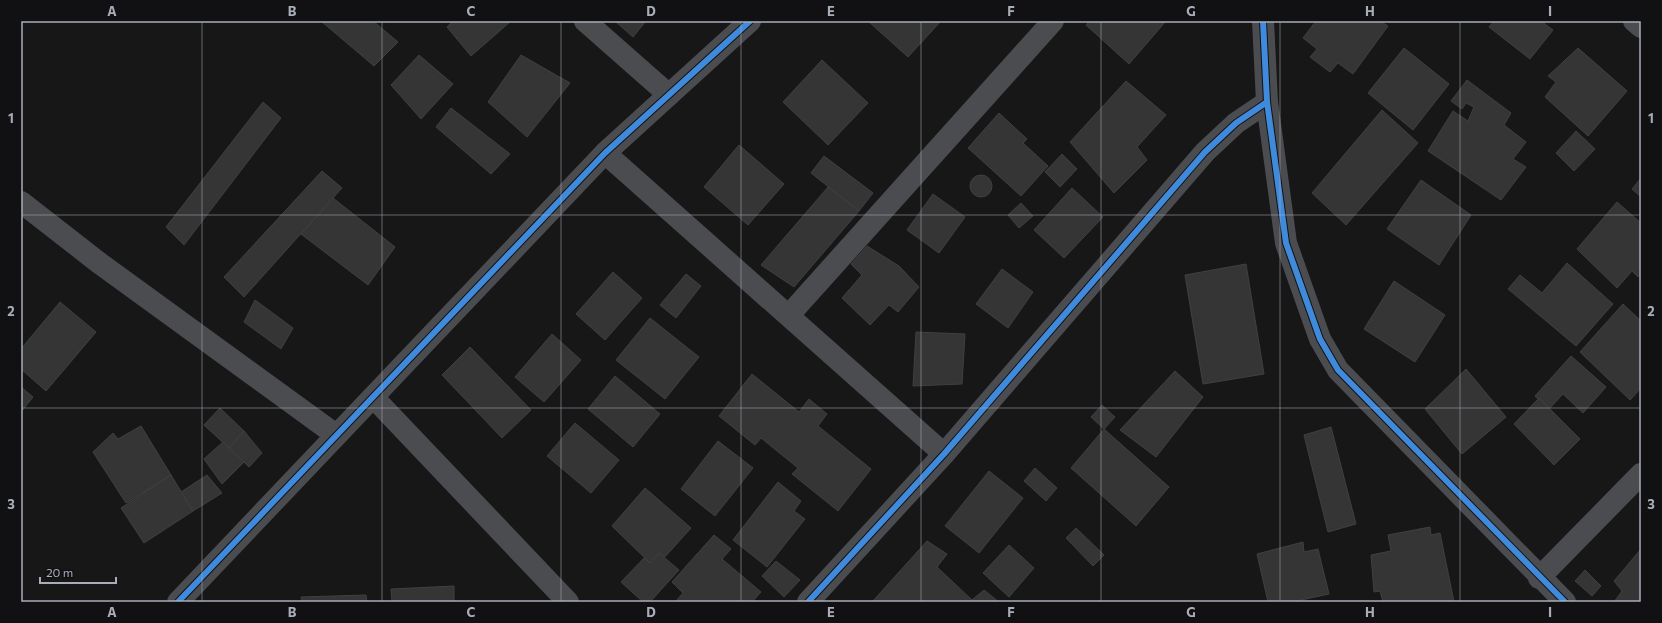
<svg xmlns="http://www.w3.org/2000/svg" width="1662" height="623" font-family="Commissioner,sans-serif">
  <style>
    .building { fill: #353536; stroke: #3f4043 }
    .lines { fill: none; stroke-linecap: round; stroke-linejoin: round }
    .minor { stroke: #4b4c50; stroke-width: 22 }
    .cycleway-casing { stroke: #111113; stroke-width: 8 }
    .cycleway { stroke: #408adc; stroke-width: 6 }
    .grid { fill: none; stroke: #a8adb8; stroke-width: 1; stroke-opacity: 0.55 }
    .neatline { fill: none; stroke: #a8adb8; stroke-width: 1.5 }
    .grid-label { font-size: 13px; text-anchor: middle; font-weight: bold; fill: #a8adb8 }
  </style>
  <rect width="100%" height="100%" fill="#171717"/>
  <g class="building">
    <polygon points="321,21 373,21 398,42 374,66"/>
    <polygon points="453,21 511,21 471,56 447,27"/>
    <polygon points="615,21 646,21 633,37"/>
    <polygon points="868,21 941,21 908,57"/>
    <polygon points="1090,21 1166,21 1129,64 1086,25"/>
    <polygon points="1316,21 1380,21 1388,26 1353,74 1338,63 1330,72 1310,57 1317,49 1303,38"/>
    <polygon points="1494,21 1541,21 1553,30 1530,59 1489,27"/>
    <polygon points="1404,48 1449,84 1413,130 1368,93"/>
    <polygon points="1578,48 1627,91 1588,136 1545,97 1556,82 1548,76"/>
    <polygon points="419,55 453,84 421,119 391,85"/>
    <polygon points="521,55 570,83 527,137 488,102"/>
    <polygon points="822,60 868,103 828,145 783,102"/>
    <polygon points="1467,80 1511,113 1504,125 1526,142 1513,159 1526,167 1501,200 1428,151 1453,111 1468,121 1474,107 1466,103 1462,109 1451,101"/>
    <polygon points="1126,81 1166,115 1137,147 1147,160 1114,193 1070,142"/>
    <polygon points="263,102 281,118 184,245 166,227"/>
    <polygon points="451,108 510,154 491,174 436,127"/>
    <polygon points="1382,110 1418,143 1346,225 1312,193"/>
    <polygon points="999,113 1027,139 1023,143 1048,166 1021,196 968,148"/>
    <polygon points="1576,131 1595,149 1574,171 1556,153"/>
    <polygon points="739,145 784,184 748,225 704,187"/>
    <polygon points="1062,154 1077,169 1060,187 1045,172"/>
    <polygon points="824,156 873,193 859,211 811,173"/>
    <polygon points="322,171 342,188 244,297 224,277"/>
    <circle cx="981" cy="186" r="11"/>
    <polygon points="1641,178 1641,197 1632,189"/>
    <polygon points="1421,180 1471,215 1439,265 1387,229"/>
    <polygon points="828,187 859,211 794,287 761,265"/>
    <polygon points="1072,188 1103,217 1064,258 1034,230"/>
    <polygon points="933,194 965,217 939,253 907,230"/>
    <polygon points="333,198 395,247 368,285 301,234"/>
    <polygon points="1617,202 1641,223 1641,273 1638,277 1632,271 1617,288 1577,249"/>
    <polygon points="1021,203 1033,216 1019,228 1008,215"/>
    <polygon points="867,246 899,266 919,287 898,312 889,305 870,325 842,298 862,275 851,264"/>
    <polygon points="1567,263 1613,304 1576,346 1508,289 1520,275 1542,293"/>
    <polygon points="1246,264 1264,374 1203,384 1185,275"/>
    <polygon points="1002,269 1033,292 1008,328 976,304"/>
    <polygon points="613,272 642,298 605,340 576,314"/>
    <polygon points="686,274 701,286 676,318 660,305"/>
    <polygon points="1394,281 1445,315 1415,362 1364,329"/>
    <polygon points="255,300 293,328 281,349 244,322"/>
    <polygon points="60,302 96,332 46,391 21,369 21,349"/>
    <polygon points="1623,304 1641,321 1641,388 1630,400 1580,352"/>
    <polygon points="650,318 699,357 665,399 616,360"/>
    <polygon points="916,332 965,334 962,384 913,386"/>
    <polygon points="552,334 581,360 544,402 515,377"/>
    <polygon points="470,347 531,410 502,438 442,375"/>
    <polygon points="1571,356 1606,387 1583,413 1563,394 1549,409 1535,396"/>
    <polygon points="1466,369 1506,417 1462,454 1425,409"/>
    <polygon points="1175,371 1203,397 1156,457 1120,430"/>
    <polygon points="752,374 799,412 809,399 827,414 818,426 871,469 838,511 792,474 798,468 761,438 755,445 719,416"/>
    <polygon points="615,376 660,414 633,447 588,409"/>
    <polygon points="21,387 33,397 21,412"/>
    <polygon points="1539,398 1580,439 1554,465 1514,424"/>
    <polygon points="1102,405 1115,417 1104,429 1091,417"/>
    <polygon points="220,408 244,431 229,448 204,425"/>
    <polygon points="575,423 619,460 591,493 547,456"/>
    <polygon points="141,426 171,475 126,503 93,452 113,433 118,439"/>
    <polygon points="1331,427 1356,524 1328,532 1304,435"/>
    <polygon points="1104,429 1169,487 1136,526 1071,468"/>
    <polygon points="244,431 262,453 249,467 229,448"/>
    <polygon points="718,441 753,468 715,516 681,489"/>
    <polygon points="223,442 244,462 222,484 204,459"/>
    <polygon points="1035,468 1057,488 1046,501 1024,481"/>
    <polygon points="989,471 1023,498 979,553 945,526"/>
    <polygon points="171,475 193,511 144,543 121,508"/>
    <polygon points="207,475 222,493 193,511 181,492"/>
    <polygon points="778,482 801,501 794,511 805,519 767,567 733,540"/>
    <polygon points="645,488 691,528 664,558 659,553 650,563 612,526"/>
    <polygon points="1430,527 1431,535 1440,533 1454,602 1383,602 1380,591 1374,592 1371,555 1391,551 1388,535"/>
    <polygon points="1076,528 1104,555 1093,566 1066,538"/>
    <polygon points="714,535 731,549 722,559 761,592 752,602 675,602 683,593 672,582"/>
    <polygon points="927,541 947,554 937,567 972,600 984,590 999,602 872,602"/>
    <polygon points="1303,542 1304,552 1318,549 1329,594 1301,600 1301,602 1268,602 1257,554"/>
    <polygon points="1009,545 1034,568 1009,597 983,573"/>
    <polygon points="1641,549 1641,602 1614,602 1622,591 1614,581"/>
    <polygon points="659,553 679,570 650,602 643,602 621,582 644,558 650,563"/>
    <polygon points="776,561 800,580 784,597 762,576"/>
    <polygon points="1585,570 1601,586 1592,596 1575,581"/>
    <polygon points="454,586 454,602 392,602 391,589"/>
    <polygon points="366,595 367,602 302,602 301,597"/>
  </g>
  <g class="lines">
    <g class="minor">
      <polyline points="585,21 669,95"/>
      <polyline points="1263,21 1267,102 1286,243 1320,339 1338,370 1565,602"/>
      <polyline points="1634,21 1641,27"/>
      <polyline points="605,153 944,454"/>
      <polyline points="21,202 98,262 336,435"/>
      <polyline points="789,315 1053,21"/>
      <polyline points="373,397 568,602"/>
      <polyline points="1539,578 1641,474"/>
      <polyline points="178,602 605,153 750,21"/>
      <polyline points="808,602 944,454 1205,152 1236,123 1267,102"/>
    </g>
    <defs>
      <g id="cycleway">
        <polyline points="1263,21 1267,102 1286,243 1320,339 1338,370 1565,602"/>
        <polyline points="178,602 605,153 750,21"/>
        <polyline points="808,602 944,454 1205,152 1236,123 1267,102"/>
      </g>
    </defs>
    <use href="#cycleway" class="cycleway-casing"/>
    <use href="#cycleway" class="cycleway"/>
  </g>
  <path class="grid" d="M202,21V602M382,21V602M561,21V602M741,21V602M921,21V602M1101,21V602M1280,21V602M1460,21V602M21,215H1641M21,408H1641"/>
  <rect width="1662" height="623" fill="none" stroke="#111113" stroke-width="44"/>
  <path d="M40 577v6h76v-6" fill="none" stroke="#a8adb8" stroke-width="2"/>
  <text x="46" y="577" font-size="12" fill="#a8adb8" stroke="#111113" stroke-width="3" paint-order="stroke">20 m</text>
  <rect x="22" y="22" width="1618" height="579" class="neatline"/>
  <g class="grid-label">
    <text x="112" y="16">A</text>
    <text x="292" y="16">B</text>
    <text x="471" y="16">C</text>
    <text x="651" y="16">D</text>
    <text x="831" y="16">E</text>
    <text x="1011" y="16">F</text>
    <text x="1191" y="16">G</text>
    <text x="1370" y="16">H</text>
    <text x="1550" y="16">I</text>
    <text x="11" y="123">1</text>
    <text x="1651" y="123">1</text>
    <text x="11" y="316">2</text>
    <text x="1651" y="316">2</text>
    <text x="11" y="509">3</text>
    <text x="1651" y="509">3</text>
    <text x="112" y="617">A</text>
    <text x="292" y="617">B</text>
    <text x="471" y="617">C</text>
    <text x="651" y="617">D</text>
    <text x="831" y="617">E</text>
    <text x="1011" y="617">F</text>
    <text x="1191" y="617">G</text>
    <text x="1370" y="617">H</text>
    <text x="1550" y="617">I</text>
  </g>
</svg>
